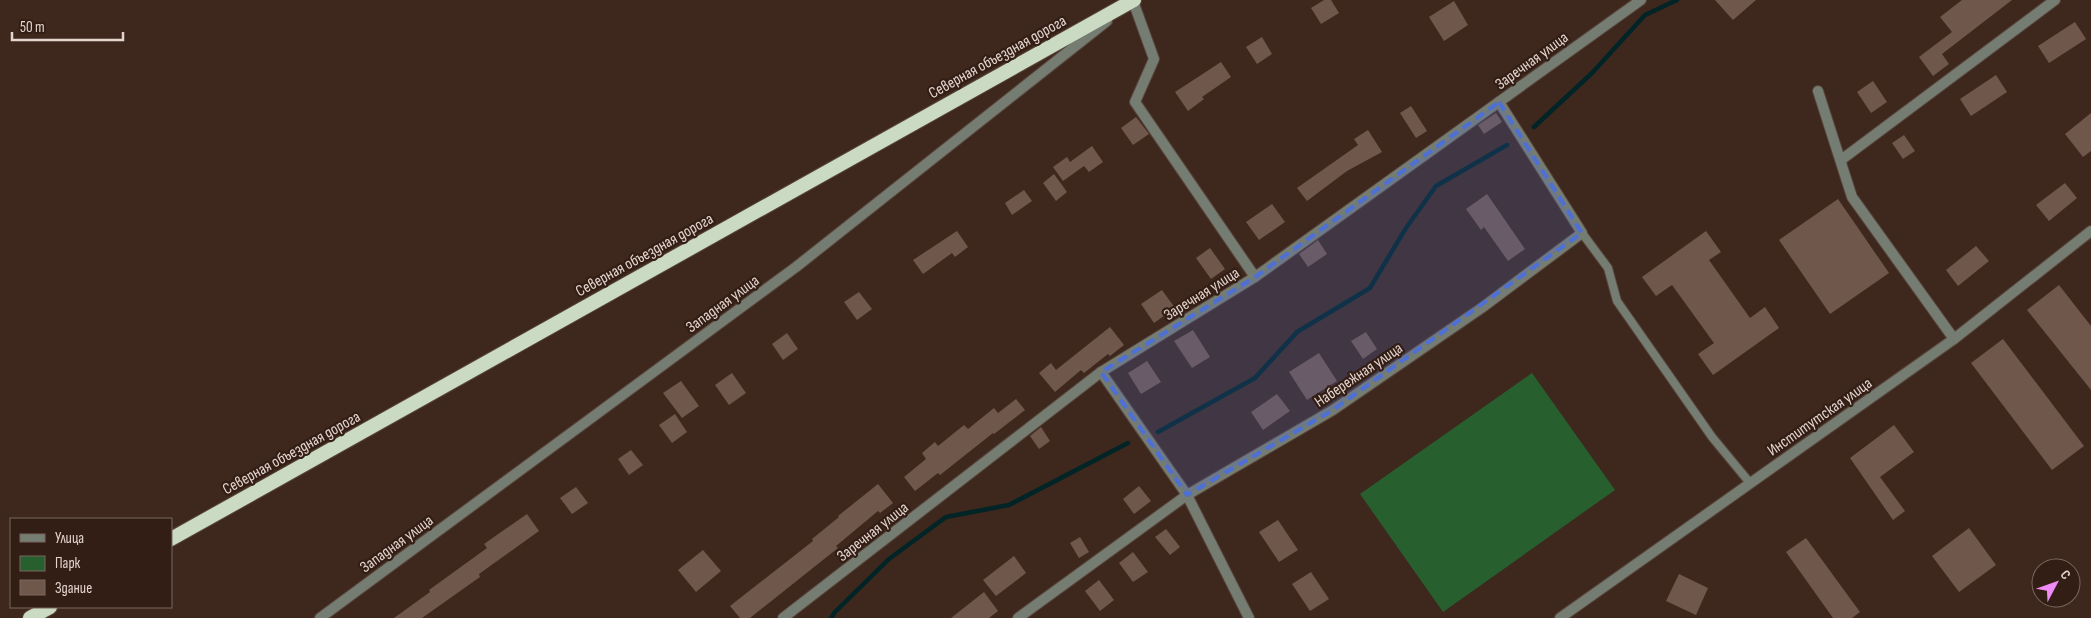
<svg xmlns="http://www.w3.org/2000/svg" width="2091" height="618" font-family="'Sofia Sans Condensed',sans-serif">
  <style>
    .green { fill: #275f2e }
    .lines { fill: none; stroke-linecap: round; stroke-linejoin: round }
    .stream { stroke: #012426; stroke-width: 4.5 }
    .building { fill: #70574c }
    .service-casing { stroke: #58443a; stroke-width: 10 }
    .minor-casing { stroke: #58443a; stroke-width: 12 }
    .trunk-casing { stroke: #58443a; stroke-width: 16 }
    .service { stroke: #757c72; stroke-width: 8 }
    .minor { stroke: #757c72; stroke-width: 10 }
    .trunk { stroke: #cadac3; stroke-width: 14 }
    .marked { fill: #4e70d6; fill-opacity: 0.2; stroke: #4e70d6; stroke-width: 4; stroke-dasharray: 10 6; stroke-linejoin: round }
    .labels { text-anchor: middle; stroke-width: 4.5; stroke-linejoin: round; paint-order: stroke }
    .street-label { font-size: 16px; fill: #e3d4ce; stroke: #331e15 }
  </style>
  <rect width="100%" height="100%" fill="#3e281e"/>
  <polygon class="green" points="1532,373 1615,490 1443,612 1360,494"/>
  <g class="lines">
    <g class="stream">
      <polyline points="1534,127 1592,73 1645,15 1677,0"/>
      <polyline points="1158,432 1255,378 1297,332 1370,288 1406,228 1436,186 1507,145"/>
      <polyline points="831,618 835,612 889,559 946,517 1009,505 1128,443"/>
    </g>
  </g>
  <g class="building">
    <polygon points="1324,0 1331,0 1339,13 1321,24 1311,8"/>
    <polygon points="1715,0 1756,0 1733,20"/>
    <polygon points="1962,0 2012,0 1942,54 1949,64 1933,76 1919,57 1952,32 1940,17"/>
    <polygon points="1454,1 1468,25 1444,41 1429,17"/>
    <polygon points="2075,22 2086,39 2049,63 2038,46"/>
    <polygon points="1262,37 1272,54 1257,64 1246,47"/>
    <polygon points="1221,62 1231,77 1202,97 1204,99 1188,111 1175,92"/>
    <polygon points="1996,75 2007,92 1971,116 1960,99"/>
    <polygon points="1873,81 1887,102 1871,113 1857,92"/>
    <polygon points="1411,106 1427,131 1416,138 1400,113"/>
    <polygon points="1496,113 1502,122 1484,134 1478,125"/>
    <polygon points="2091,113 2091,151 2083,157 2065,134"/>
    <polygon points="1136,117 1149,134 1133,145 1121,128"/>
    <polygon points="1368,130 1382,152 1347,171 1307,201 1297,188 1358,145 1354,139"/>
    <polygon points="1904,135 1915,151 1903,159 1892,143"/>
    <polygon points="1092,146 1103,162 1089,172 1084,166 1063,181 1053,167 1067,157 1070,162"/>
    <polygon points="1054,174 1067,192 1056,201 1043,183"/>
    <polygon points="2065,183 2077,198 2049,221 2036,205"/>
    <polygon points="1024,190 1032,201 1012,215 1005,203"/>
    <polygon points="1487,194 1525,249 1508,261 1484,227 1481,230 1466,209"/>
    <polygon points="1838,199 1889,273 1830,314 1779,240"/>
    <polygon points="1272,204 1285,222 1259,240 1246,222"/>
    <polygon points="957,231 968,247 955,257 952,253 923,274 913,260"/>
    <polygon points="1706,231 1721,252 1709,260 1750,318 1765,307 1779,328 1713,375 1698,354 1714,343 1672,285 1656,296 1642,277"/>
    <polygon points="1318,240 1327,254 1308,267 1299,254"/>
    <polygon points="1976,246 1989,261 1958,286 1946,270"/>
    <polygon points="1210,248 1225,269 1211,279 1196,258"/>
    <polygon points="2059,285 2091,326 2091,390 2027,310"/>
    <polygon points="1162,290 1175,308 1154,323 1141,304"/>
    <polygon points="859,292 872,309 857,320 844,302"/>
    <polygon points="1110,327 1124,345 1110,356 1108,354 1084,373 1081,370 1055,392 1039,373 1051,363 1056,370"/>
    <polygon points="1193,330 1210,357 1192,368 1174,341"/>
    <polygon points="1366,332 1377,349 1363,359 1351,341"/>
    <polygon points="787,333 798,349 783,360 772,344"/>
    <polygon points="2003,339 2084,446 2052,470 1971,363"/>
    <polygon points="1319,353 1337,381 1307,400 1289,372"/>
    <polygon points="1147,361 1161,382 1141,394 1128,373"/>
    <polygon points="732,373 746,393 729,405 715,385"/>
    <polygon points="681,381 699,406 682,418 663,393"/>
    <polygon points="1277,394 1290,411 1263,430 1251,412"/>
    <polygon points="1016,399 1025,410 994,434 993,433 940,475 938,473 915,491 904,477 926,459 922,453 935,442 938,446 964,425 968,429 994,408 998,413"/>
    <polygon points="675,414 687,432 672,443 659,425"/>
    <polygon points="1894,425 1914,452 1880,477 1905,511 1893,520 1850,458"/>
    <polygon points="1041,427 1050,441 1039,449 1030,436"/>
    <polygon points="631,450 643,465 629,475 618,459"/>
    <polygon points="878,484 893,503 880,513 878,511 836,546 838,548 750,618 740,618 730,606 813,541 812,539 839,517 838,516"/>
    <polygon points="1139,486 1151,501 1134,514 1123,499"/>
    <polygon points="576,487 588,503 572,514 560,498"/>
    <polygon points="527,514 539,531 479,574 480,577 422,618 394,618 430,592 429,590 487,548 484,544"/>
    <polygon points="1278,520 1298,550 1279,562 1259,532"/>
    <polygon points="1969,528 1996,565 1959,592 1932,556"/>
    <polygon points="1166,529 1180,547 1170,555 1155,537"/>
    <polygon points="1080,537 1089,552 1079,558 1070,543"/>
    <polygon points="1806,538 1860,612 1852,618 1833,618 1786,552"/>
    <polygon points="703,550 721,571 696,592 678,570"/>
    <polygon points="1133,552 1148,572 1133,582 1119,563"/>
    <polygon points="1014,556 1026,573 996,596 983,580"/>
    <polygon points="1311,572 1329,599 1310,611 1292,584"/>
    <polygon points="1679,574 1708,588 1696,615 1666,601"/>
    <polygon points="1099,580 1114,600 1100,611 1085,591"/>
    <polygon points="984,592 998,611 989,618 951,618"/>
  </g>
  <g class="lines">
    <defs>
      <polyline id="service" points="1582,233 1608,268 1617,301 1712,437 1750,483"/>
      <g id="minor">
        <polyline points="1128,4 1133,1 1154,59 1135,102 1255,277"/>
        <polyline points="1818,91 1852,197 1954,339"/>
        <polyline points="1841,160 2055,0"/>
        <polyline points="1101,372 1187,495 1249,618"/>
        <polyline points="320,618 796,267 1107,21"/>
        <polyline points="783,618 1101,372 1255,277 1641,0"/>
        <polyline points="1018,618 1187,495 1333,410 1483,307 1582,233 1499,102"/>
        <polyline points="1560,618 1954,339 2091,231"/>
      </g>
      <g id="trunk">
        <polyline points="171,539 1134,0"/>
        <polyline points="30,618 50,607"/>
      </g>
    </defs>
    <use href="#service" class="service-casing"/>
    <use href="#minor" class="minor-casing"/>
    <use href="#trunk" class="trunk-casing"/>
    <use href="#service" class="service"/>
    <use href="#minor" class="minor"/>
    <use href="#trunk" class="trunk"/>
  </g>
  <path class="marked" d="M1499,102L1582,233L1333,410L1187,495L1101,372L1255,277Z"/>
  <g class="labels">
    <g class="street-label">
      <text transform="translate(997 56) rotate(-29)" y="6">Северная объездная дорога</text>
      <text transform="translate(1531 60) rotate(-36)" y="6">Заречная улица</text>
      <text transform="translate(644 254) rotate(-29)" y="6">Северная объездная дорога</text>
      <text transform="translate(1201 293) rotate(-32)" y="6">Заречная улица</text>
      <text transform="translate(722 303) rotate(-36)" y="6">Западная улица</text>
      <text transform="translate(1358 374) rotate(-34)" y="6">Набережная улица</text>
      <text transform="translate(1819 416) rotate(-35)" y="6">Институтская улица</text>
      <text transform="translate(291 452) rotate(-29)" y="6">Северная объездная дорога</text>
      <text transform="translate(872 531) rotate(-38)" y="6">Заречная улица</text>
      <text transform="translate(396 543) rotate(-36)" y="6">Западная улица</text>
    </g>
  </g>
  <rect x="10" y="518" width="162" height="90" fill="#331e15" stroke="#79675f"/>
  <rect x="20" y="534" width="25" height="8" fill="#757c72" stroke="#79675f"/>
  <text x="55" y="543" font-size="15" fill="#e3d4ce">Улица</text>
  <rect x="20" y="556" width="25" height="15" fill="#275f2e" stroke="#79675f"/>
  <text x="55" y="568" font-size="15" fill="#e3d4ce">Парк</text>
  <rect x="20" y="580" width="25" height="15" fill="#70574c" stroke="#79675f"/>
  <text x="55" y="593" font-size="15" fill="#e3d4ce">Здание</text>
  <g transform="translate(2056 583) rotate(49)"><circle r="24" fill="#331e15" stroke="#79675f"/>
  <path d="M0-4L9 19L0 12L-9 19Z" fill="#f08bf5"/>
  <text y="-8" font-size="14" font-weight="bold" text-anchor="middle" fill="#e3d4ce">С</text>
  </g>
  <path d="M12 32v8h111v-8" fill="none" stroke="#e3d4ce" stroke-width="2.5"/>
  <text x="20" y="32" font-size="15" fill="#e3d4ce" stroke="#331e15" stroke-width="4" paint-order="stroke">50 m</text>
</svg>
